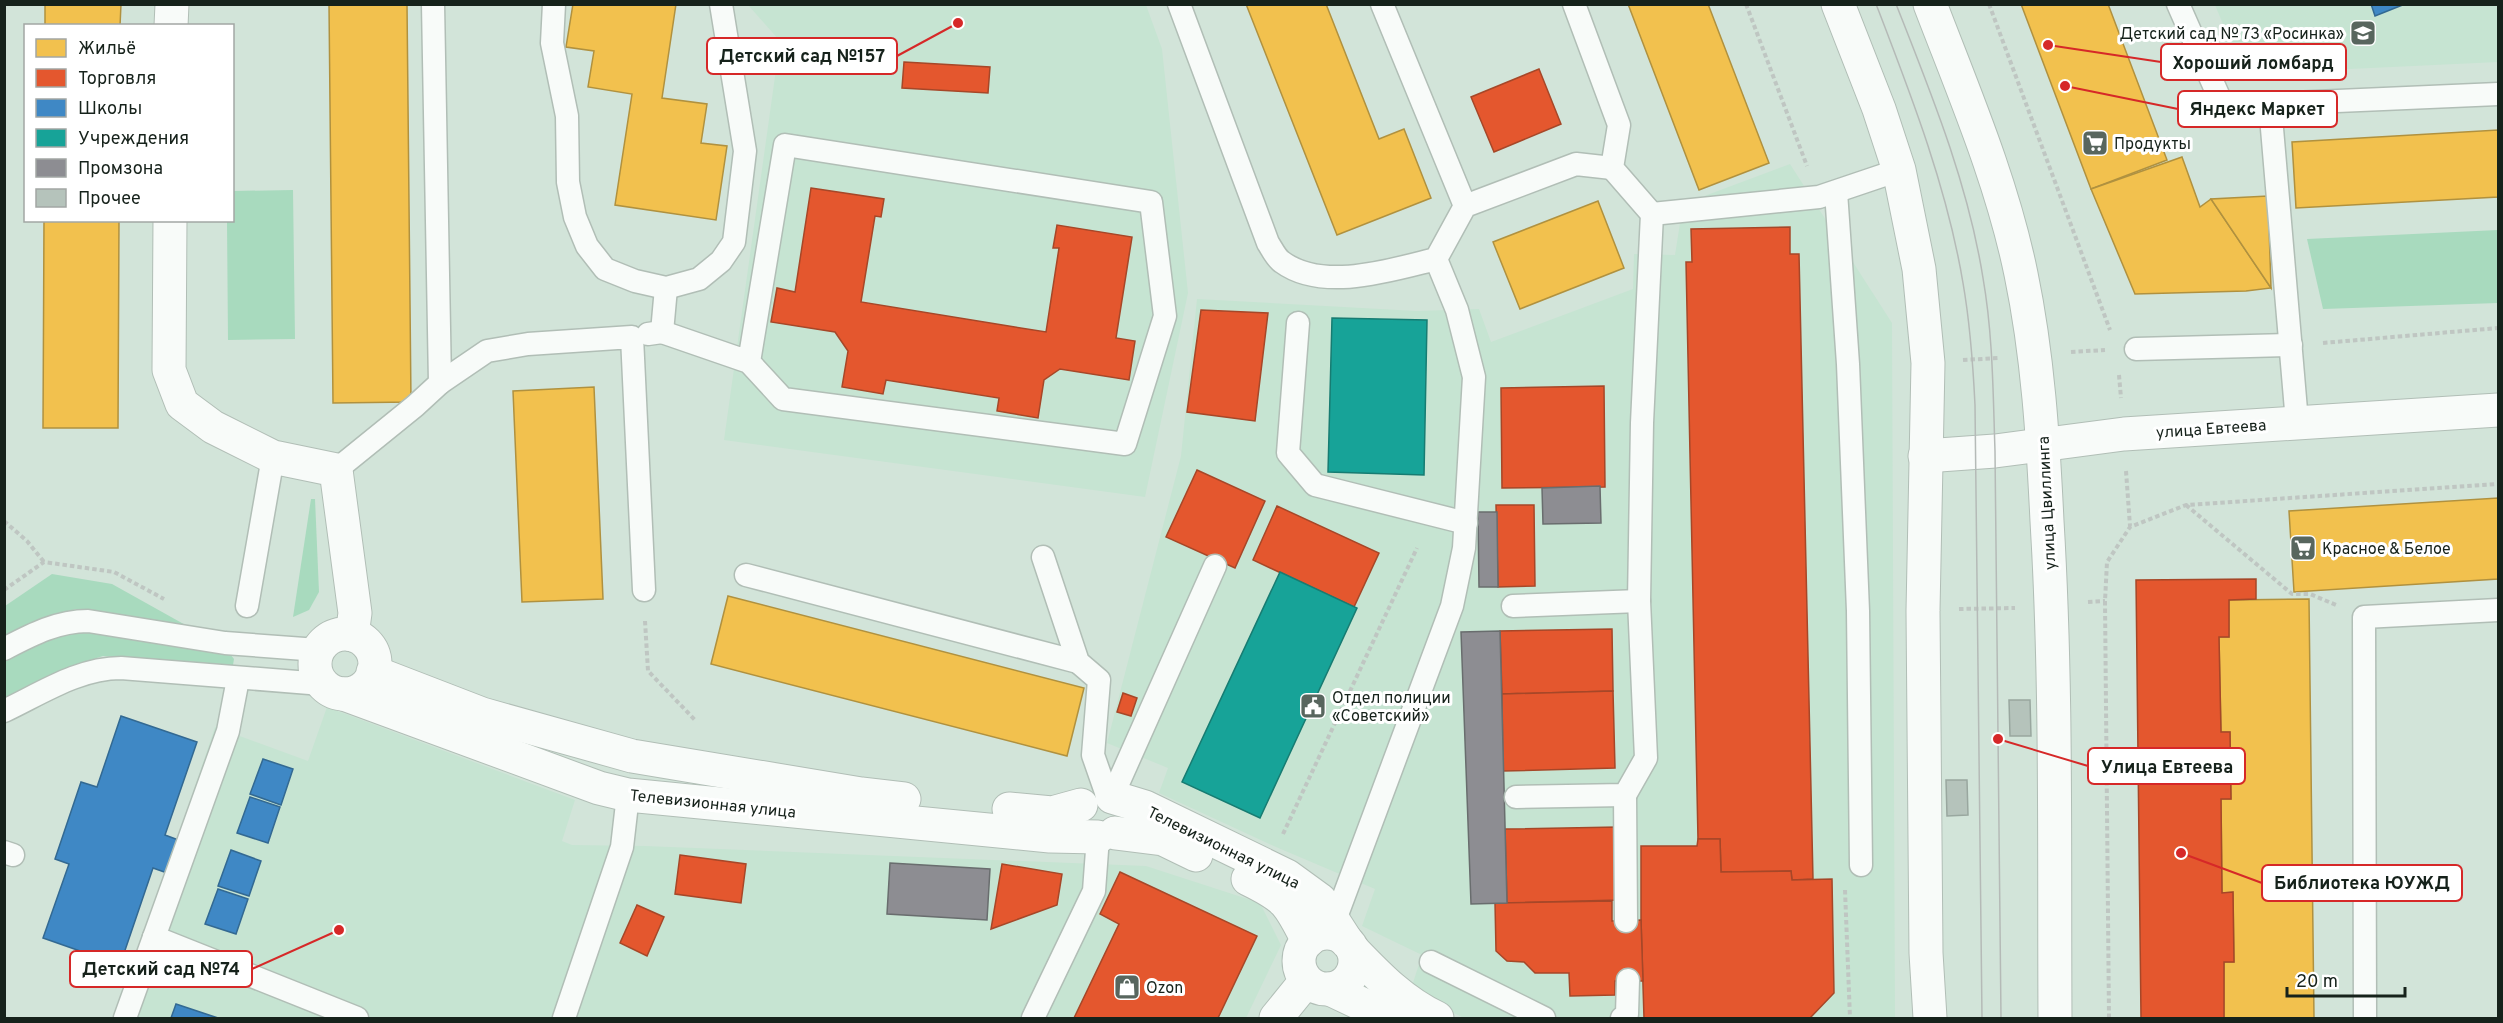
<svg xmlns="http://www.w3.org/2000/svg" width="2503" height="1023" font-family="Overpass,sans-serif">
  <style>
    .built { fill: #c6e4d2 }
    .green { fill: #a8dabe }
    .homes { fill: #f2c14e; stroke: #b0913f; stroke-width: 1.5 }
    .shops { fill: #e4572e; stroke: #a64728; stroke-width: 1.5 }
    .schools { fill: #3f88c5; stroke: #336992; stroke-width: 1.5 }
    .public { fill: #17a398; stroke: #177c72; stroke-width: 1.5 }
    .industry { fill: #8d8d92; stroke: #696d6e; stroke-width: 1.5 }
    .building { fill: #b5c3bb; stroke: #99a79f; stroke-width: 1.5 }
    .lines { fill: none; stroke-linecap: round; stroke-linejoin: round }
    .lane-casing { stroke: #b1beb6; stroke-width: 25 }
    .street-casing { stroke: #b1beb6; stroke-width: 35 }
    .secondary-casing { stroke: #b1beb6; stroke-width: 35 }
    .path { stroke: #bfc6c2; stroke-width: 4; stroke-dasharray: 4.5 3; stroke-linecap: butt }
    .lane { stroke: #f8fbf9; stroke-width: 22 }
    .street { stroke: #f8fbf9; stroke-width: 33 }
    .secondary { stroke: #f8fbf9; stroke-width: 33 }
    .tram { stroke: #b5bab7; stroke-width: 1.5 }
    .labels { text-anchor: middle; stroke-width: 6; stroke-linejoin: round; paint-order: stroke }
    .poi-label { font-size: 16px; fill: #16221b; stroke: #fff; text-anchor: start }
    .street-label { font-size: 16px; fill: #16221b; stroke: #fff }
    .leader { fill: none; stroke: #d62828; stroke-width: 2 }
    .callout-dot { fill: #d62828; stroke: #fff; stroke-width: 2 }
    .callout { fill: #fff; stroke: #d62828; stroke-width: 2 }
    .callout-label { font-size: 18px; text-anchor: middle; font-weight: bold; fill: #16221b }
  </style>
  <rect width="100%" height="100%" fill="#d2e4d9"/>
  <g class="built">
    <polygon points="748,5 1146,5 1162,49 1188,293 1145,497 724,440 780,41"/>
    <polygon points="2215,5 2498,5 2498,62 2244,74"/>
    <polygon points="1790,164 1892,323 1895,1018 1464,1018 1410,992 1422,955 1362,926 1375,889 1276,847 1159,793 1168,768 1107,743 1181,456 1197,299 1417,311 1479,309 1491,342 1633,289 1634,254 1675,255 1683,204"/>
    <polygon points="327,707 575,800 562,841 572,845 645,846 1146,866 1260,903 1281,945 1246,1018 117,1018 215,727 308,761"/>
  </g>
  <g class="green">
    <polygon points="293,190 295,339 228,340 227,221 232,220 233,191"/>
    <polygon points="2498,230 2498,303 2323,309 2307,239"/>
    <polygon points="311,499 315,499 319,592 309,610 293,617"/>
    <polygon points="52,574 112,584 189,627 77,609 54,614 5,636 5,606"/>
    <polygon points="80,630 230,654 234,659 233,665 229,667 103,656 81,663 5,698 5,660 48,639"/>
  </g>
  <g class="homes">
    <polygon points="45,4 121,4 120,26 45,26"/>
    <polygon points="329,4 407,4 411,402 333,403"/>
    <polygon points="573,4 676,4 662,98 707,104 701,143 727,146 716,220 615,205 632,94 588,87 594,51 566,47"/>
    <polygon points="1246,4 1326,4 1379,139 1404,129 1431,198 1337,235"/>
    <polygon points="1628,4 1708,4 1769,163 1699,190"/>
    <polygon points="2021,4 2108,4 2167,160 2091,189"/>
    <polygon points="2498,130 2498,197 2296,208 2292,142"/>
    <polygon points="2182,157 2200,207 2211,199 2271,288 2246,291 2135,294 2091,189"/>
    <polygon points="2268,196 2271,288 2211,199"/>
    <polygon points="1598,201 1624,268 1520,309 1493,242"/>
    <polygon points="44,220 119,220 118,428 43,428"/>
    <polygon points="594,387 603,599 522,602 513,391"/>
    <polygon points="2498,498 2498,579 2294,592 2289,511"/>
    <polygon points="728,596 1084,688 1067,756 711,664"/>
    <polygon points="2309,599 2314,1018 2224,1018 2224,962 2234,962 2233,892 2222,893 2221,799 2231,799 2230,732 2221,732 2219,637 2229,637 2229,600"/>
  </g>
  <g class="shops">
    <polygon points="904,62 990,67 988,93 902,88"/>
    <polygon points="1539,69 1561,124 1494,152 1471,97"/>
    <polygon points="811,188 884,199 881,217 875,216 861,302 1046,332 1059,248 1053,248 1057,225 1132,237 1116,338 1135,341 1129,380 1060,369 1044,380 1038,418 997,411 999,398 886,380 883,394 842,387 848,351 835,332 771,322 777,288 795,292"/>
    <polygon points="1790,227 1790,254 1799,254 1813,879 1792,880 1791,871 1721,872 1720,839 1698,839 1686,262 1692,262 1691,229"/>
    <polygon points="1201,310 1268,313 1255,421 1187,412"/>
    <polygon points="1604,386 1605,487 1502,488 1501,388"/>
    <polygon points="1197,470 1265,501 1235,568 1166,537"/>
    <polygon points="1496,505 1534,505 1535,586 1498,587"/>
    <polygon points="1277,506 1379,553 1354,607 1253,560"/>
    <polygon points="2256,579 2256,599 2229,600 2229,637 2219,637 2221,732 2230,732 2231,799 2221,799 2222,893 2233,892 2234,962 2224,962 2224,1018 2141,1018 2136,580"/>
    <polygon points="1612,629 1613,691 1502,694 1500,631"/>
    <polygon points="1613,691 1615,768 1503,771 1502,694"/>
    <polygon points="1123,693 1137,698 1131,716 1117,712"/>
    <polygon points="1618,827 1619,900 1507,903 1505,829"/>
    <polygon points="1698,839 1720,839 1721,872 1791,871 1792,880 1832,879 1834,993 1810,1018 1644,1018 1641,920 1641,846 1697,846"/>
    <polygon points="680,855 746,864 741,903 675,894"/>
    <polygon points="1002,864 1062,874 1057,905 991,929"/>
    <polygon points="1120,872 1257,936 1218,1018 1074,1018 1119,924 1100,914"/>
    <polygon points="1612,901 1612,921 1641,920 1643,981 1615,981 1615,995 1570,996 1569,973 1535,973 1524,962 1507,961 1496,951 1495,903"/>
    <polygon points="637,905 664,917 647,956 620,943"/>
  </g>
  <g class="schools">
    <polygon points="2371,4 2405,4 2375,16"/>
    <polygon points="121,716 197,742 165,835 181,841 170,874 153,868 120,965 43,938 69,864 55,859 81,782 97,787"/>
    <polygon points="263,759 293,769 281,805 250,794"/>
    <polygon points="250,797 280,807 268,843 237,833"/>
    <polygon points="231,850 261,861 249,896 218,886"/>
    <polygon points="218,889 248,899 236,934 205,924"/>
    <polygon points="176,1004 218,1018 171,1018"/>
  </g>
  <g class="public">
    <polygon points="1332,318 1427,320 1424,475 1328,472"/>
    <polygon points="1280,572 1357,608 1260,818 1182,782"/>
  </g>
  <g class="industry">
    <polygon points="1600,486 1601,523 1543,524 1542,488"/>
    <polygon points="1478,512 1497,512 1498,587 1479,587"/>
    <polygon points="1500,631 1507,903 1471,904 1461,632"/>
    <polygon points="890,863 990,869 987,920 887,914"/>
  </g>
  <g class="building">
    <polygon points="2009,700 2030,700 2031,736 2010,736"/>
    <polygon points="1946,780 1967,780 1968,815 1947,816"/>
  </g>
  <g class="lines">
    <defs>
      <g id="lane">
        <polyline points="554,4 552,43 567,116 568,182 575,217 587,246 605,269 635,281 666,288 699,279 721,261 734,242 745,151 721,4"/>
        <path d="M1179,4L1268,243C1272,249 1276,258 1282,262C1323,292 1391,270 1436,259L1465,206L1576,164L1612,168"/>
        <polyline points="1382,4 1465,206"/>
        <polyline points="2178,4 2223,106 2498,94"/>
        <polyline points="2270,105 2297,422"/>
        <polyline points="1836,192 1848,364 1858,611 1861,865"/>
        <polyline points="1652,214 1819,197 1899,170"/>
        <polyline points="1298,323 1288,453 1315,485 1466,523"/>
        <polyline points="662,332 749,362 783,399 1125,444 1165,316 1151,202 785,145 749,362"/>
        <polyline points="648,334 662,332 666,288"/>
        <polyline points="2136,349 2291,345"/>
        <polyline points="440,383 487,351 528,344 632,337 644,590"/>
        <polyline points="336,470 415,406 440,383 433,4"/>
        <polyline points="1043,557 1078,662 1099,680 1093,755 1107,795"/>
        <polyline points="746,575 1078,662"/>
        <polyline points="247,606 273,457"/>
        <polyline points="1513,606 1639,601"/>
        <path d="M4,649C31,635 57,621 88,621L225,643L318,650"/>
        <path d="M4,711C42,693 79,668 121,668L322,684"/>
        <polyline points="1625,795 1626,921"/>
        <polyline points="1112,797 1215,566"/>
        <polyline points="1516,797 1625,795 1646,758 1639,601 1642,423 1652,214 1612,168 1619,125 1574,4"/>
        <polyline points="4,852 13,855"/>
        <polyline points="1335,920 1452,606 1464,548 1474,377 1457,310 1436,259"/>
        <polyline points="154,937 357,1018"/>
        <polyline points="1431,962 1544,1018"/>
        <polyline points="125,1018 228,731 238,679"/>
        <polyline points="564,1018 622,847 628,795"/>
        <polyline points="1033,1018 1094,891 1098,837"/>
        <polyline points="1622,1018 1627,1014 1628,980"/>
        <polyline points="2365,1018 2364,617 2498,610"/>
      </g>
      <g id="street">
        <polyline points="171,26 172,4"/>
        <polyline points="170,220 169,370 182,404 213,427 273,457 336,470 355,613 352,635"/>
        <circle cx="345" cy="664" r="30"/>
        <polyline points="373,672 482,714 632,756 861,794 904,799"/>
        <polyline points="344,694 599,788 628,795 1050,836 1098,837"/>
        <polyline points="1112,797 1145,807 1287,876 1320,900 1347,942"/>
        <polyline points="1009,809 1052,813 1081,805"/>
        <polyline points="1115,833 1163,839 1196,855"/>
        <path d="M1248,879C1287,898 1289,903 1308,941"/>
        <circle cx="1327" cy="961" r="28"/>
        <path d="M1353,950C1379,977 1403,1002 1437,1018"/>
        <polyline points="1330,989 1391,1018"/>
        <polyline points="1276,1018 1306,981"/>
      </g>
      <g id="secondary">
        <polyline points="1838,4 1879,109 1899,170 1919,269 1928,363 1923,611 1926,953 1930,1018"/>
        <path d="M1930,4C1964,93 2002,181 2021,274C2038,356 2043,438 2047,521C2057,687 2054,853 2055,1018"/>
        <polyline points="1925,456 1995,451 2124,434 2498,410"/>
      </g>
    </defs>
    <use href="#lane" class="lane-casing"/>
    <use href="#street" class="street-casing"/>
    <use href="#secondary" class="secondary-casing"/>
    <g class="path">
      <polyline points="1746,4 1807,166"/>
      <polyline points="1989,4 2110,330"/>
      <polyline points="2323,343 2498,328"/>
      <polyline points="2071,352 2105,350"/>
      <polyline points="1963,360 1998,358"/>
      <polyline points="2119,375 2121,398"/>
      <polyline points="2126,471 2130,526"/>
      <polyline points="2186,505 2292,594 2310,594 2336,605"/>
      <polyline points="4,521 27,541 44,562"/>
      <polyline points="4,590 44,562 114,572 164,599"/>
      <polyline points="2088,602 2105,601"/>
      <polyline points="1959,609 2015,608"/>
      <polyline points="645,621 648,671 696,721"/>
      <polyline points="1283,834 1417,548"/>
      <polyline points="1845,890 1850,1018"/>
      <polyline points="2109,1018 2105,601 2107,562 2130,527 2186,505 2498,484"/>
    </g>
    <use href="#lane" class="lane"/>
    <use href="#street" class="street"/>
    <use href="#secondary" class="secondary"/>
    <g class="tram">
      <path d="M1876,4C1911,95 1947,187 1963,283C1970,323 1973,364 1975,405L1982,1018"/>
      <path d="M1896,4C1931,93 1968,183 1983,278C1993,335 1993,393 1995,451L2001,1018"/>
    </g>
  </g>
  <defs>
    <symbol id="school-square" viewBox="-11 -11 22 22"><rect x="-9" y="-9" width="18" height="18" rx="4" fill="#58665e" stroke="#fff"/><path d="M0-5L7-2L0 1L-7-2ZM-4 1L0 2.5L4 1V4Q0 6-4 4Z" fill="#fff"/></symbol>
    <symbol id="supermarket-square" viewBox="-11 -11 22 22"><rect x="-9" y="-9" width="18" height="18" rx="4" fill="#58665e" stroke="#fff"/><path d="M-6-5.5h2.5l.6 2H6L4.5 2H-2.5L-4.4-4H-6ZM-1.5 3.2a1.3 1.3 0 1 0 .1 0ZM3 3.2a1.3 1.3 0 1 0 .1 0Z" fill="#fff"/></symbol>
    <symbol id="civic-square" viewBox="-11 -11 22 22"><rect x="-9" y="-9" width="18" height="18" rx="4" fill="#58665e" stroke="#fff"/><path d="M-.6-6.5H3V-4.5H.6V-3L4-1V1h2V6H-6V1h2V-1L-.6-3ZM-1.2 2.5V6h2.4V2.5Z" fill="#fff"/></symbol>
    <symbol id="shop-square" viewBox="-11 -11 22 22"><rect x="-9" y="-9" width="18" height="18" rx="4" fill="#58665e" stroke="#fff"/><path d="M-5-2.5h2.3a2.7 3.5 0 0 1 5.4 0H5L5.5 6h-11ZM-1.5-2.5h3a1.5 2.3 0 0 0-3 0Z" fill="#fff"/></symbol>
  </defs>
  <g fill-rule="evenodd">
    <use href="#school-square" x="2348" y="18" width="30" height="30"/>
    <use href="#supermarket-square" x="2080" y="128" width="30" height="30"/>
    <use href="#supermarket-square" x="2288" y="533" width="30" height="30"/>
    <use href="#civic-square" x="1298" y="691" width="30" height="30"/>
    <use href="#shop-square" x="1112" y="972" width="30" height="30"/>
  </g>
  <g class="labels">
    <g class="poi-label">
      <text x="2344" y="39" text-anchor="end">Детский сад № 73 «Росинка»</text>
      <text x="2114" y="149">Продукты</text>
      <text x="2322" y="554">Красное &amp; Белое</text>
      <text x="1332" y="703">Отдел полиции<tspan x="1332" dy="18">«Советский»</tspan></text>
      <text x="1146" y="993">Ozon</text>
    </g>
    <g class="street-label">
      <text transform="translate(2211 428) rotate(-4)" y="6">улица Евтеева</text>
      <text transform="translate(2046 503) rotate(-93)" y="6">улица Цвиллинга</text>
      <text transform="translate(713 803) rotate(6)" y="6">Телевизионная улица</text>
      <text transform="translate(1224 847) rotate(26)" y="6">Телевизионная улица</text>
    </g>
  </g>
  <path class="leader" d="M958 23L897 56M2048 45L2161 62M2065 86L2178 109M1998 739L2088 766M2181 853L2262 883M339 930L252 969"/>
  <g class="callout-dot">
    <circle cx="958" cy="23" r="6"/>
    <circle cx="2048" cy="45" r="6"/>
    <circle cx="2065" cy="86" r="6"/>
    <circle cx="1998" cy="739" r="6"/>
    <circle cx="2181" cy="853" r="6"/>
    <circle cx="339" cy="930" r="6"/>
  </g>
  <g class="callout">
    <rect x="707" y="38" width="190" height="36" rx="6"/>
    <rect x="2161" y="44" width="185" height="36" rx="6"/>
    <rect x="2178" y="91" width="159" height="36" rx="6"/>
    <rect x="2088" y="748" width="157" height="36" rx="6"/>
    <rect x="2262" y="865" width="200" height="36" rx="6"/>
    <rect x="70" y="951" width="182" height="36" rx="6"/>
  </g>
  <g class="callout-label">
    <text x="802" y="62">Детский сад №157</text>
    <text x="2253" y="69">Хороший ломбард</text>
    <text x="2257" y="115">Яндекс Маркет</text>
    <text x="2167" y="773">Улица Евтеева</text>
    <text x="2362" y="889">Библиотека ЮУЖД</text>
    <text x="161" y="975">Детский сад №74</text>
  </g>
  <rect width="2503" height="1023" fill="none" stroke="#16221b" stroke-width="12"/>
  <rect x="24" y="24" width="210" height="198" fill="#ffffff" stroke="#a2a7a4" stroke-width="1.5"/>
  <rect x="36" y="39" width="30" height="18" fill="#f2c14e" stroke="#a2a7a4" stroke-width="1.5"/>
  <text x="78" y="54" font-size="18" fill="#16221b">Жильё</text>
  <rect x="36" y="69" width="30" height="18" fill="#e4572e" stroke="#a2a7a4" stroke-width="1.5"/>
  <text x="78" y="84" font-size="18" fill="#16221b">Торговля</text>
  <rect x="36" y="99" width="30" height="18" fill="#3f88c5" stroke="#a2a7a4" stroke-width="1.5"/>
  <text x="78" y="114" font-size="18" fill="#16221b">Школы</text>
  <rect x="36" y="129" width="30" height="18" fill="#17a398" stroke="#a2a7a4" stroke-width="1.5"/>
  <text x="78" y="144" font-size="18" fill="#16221b">Учреждения</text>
  <rect x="36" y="159" width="30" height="18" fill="#8d8d92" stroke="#a2a7a4" stroke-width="1.5"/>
  <text x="78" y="174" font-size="18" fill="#16221b">Промзона</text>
  <rect x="36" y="189" width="30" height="18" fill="#b5c3bb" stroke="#a2a7a4" stroke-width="1.5"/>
  <text x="78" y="204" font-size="18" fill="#16221b">Прочее</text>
  <path d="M2287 987v9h118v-9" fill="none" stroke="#16221b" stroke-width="3"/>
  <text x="2296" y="987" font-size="18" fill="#16221b" stroke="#ffffff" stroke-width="4.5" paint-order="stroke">20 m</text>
</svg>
